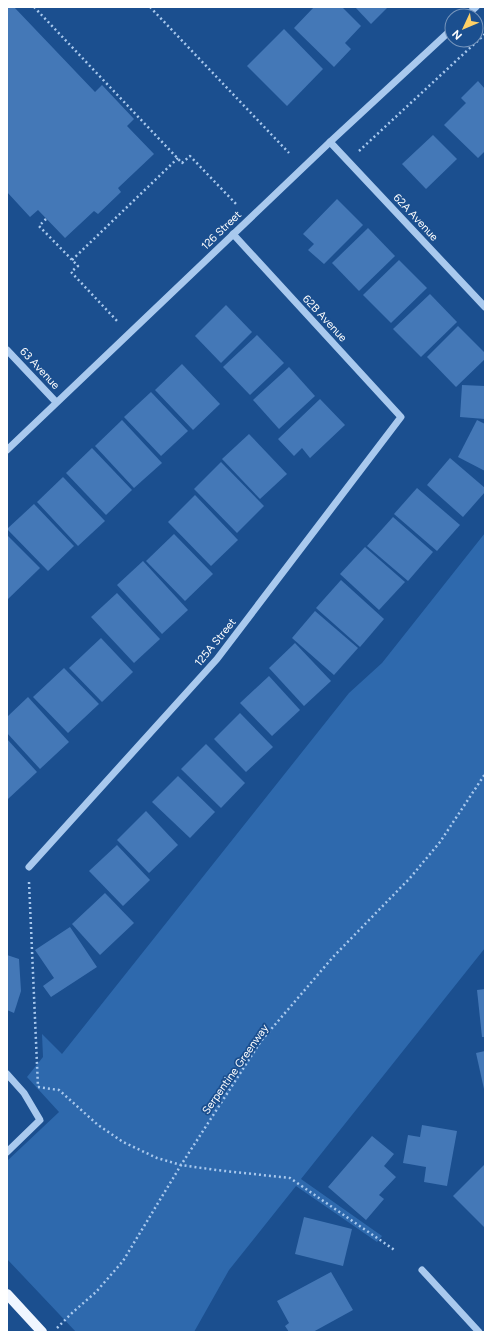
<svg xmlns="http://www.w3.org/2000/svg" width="492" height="1339" font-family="Figtree,sans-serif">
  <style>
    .green { fill: #2e69ad }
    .building { fill: #4478b7 }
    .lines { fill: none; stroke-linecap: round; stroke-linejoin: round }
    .path { stroke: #a9c9ee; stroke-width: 2.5; stroke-dasharray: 2 3; stroke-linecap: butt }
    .minor { stroke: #a9c9ee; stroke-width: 7 }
    .major { stroke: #f0f6ff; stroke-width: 10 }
    .labels { text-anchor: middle; stroke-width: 3.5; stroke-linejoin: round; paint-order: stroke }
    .street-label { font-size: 11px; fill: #fff; stroke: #1b4f8f }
  </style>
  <rect width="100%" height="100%" fill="#1b4f8f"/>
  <polygon class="green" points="485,533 485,948 301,1179 382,1236 377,1242 296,1186 229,1270 194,1332 76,1332 7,1259 7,1161 59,1112 27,1077 43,1057 42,1034 62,1054 349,693 382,663"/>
  <g class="building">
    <polygon points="7,7 14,7 95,92 102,85 134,119 127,126 154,154 118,188 121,192 98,214 94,211 65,238 38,210 30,217 7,192"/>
    <polygon points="314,7 342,7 361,26 345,43 351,49 334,67 294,28"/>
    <polygon points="355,7 388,7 371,24"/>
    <polygon points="284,29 323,69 287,106 247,66"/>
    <polygon points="478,81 485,89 485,151 478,158 444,125 466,103 461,98"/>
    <polygon points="433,135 457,159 426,189 402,164"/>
    <polygon points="337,199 363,225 324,264 308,250 314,244 303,234"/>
    <polygon points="368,228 395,256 359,291 332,263"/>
    <polygon points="399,260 427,288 391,323 363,295"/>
    <polygon points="430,294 457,322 421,357 393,329"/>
    <polygon points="226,305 252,332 221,363 195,336"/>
    <polygon points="458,326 485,353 485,359 456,387 427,357"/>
    <polygon points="257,335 284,363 250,395 223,367"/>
    <polygon points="182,364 220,404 193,430 155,390"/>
    <polygon points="289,367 315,396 279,429 253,400"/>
    <polygon points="462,385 485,386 485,419 460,417"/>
    <polygon points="151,392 188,431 161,456 124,417"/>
    <polygon points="320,399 345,425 310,458 302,448 294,456 278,439"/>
    <polygon points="122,420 162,463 134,488 95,446"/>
    <polygon points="477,420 485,424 485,471 458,457"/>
    <polygon points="249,434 287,474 260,499 222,459"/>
    <polygon points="92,448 132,490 106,515 66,473"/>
    <polygon points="450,458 485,488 485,492 463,517 427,485"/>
    <polygon points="221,462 264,506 237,533 194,489"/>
    <polygon points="63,477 105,521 78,546 37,502"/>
    <polygon points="417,488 460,525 437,551 394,514"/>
    <polygon points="195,495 238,540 211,566 168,522"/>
    <polygon points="34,504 74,546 48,571 7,529"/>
    <polygon points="393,517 433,552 408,581 367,546"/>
    <polygon points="174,534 213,574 185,601 146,561"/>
    <polygon points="7,535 40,568 7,600"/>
    <polygon points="365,547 405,582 379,610 340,574"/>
    <polygon points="143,561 188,610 162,634 117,585"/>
    <polygon points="341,580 384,619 360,647 316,608"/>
    <polygon points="117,593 160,639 134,663 91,617"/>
    <polygon points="315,611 358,648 334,675 292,638"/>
    <polygon points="101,638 133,672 102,702 69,668"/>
    <polygon points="295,643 331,681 304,706 269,668"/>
    <polygon points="64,668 99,704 68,733 33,697"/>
    <polygon points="269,676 300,710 272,736 240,703"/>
    <polygon points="28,697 69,742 40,769 7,733 7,717"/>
    <polygon points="240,713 273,747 246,772 214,739"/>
    <polygon points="7,739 37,772 8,799 7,798"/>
    <polygon points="206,744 245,783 221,808 181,769"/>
    <polygon points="178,776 215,812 190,838 152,802"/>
    <polygon points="146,811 178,845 149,873 117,840"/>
    <polygon points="117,845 150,880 123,906 89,871"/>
    <polygon points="105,893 134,923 100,955 72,924"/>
    <polygon points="70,927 97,967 51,997 43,986 54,978 35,950"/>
    <polygon points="7,955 19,959 21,991 14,1013 7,1010"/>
    <polygon points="485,989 485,1037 482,1037 477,990"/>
    <polygon points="485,1051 485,1089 484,1089 476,1053"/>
    <polygon points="422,1125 457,1131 447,1186 424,1182 426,1167 403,1163 408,1135 420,1137"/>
    <polygon points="372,1136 394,1154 384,1166 396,1177 379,1195 384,1199 366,1220 328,1187"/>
    <polygon points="485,1164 485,1228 453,1196"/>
    <polygon points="304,1217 352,1229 343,1266 295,1254"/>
    <polygon points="331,1272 353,1310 313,1332 289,1332 285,1326 289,1323 277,1301"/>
  </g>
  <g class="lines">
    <g class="path">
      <polyline points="34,7 182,163 190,156 238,206"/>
      <polyline points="150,7 289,153"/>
      <polyline points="359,151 485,34"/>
      <polyline points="46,219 39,226 78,266 71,272 119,323"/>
      <polyline points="72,260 178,158"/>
      <polyline points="29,882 38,1087"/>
      <polyline points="38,1087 59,1090 98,1125 123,1142 157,1158 181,1165 216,1170 290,1178 396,1251"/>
      <polyline points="57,1328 73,1312 96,1292 123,1261 181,1165 261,1041 333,957 410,878 440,842 485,774"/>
    </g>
    <g class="minor">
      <polyline points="466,16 476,7"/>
      <polyline points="330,142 485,307"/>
      <polyline points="7,350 56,402"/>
      <polyline points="7,450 330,142 452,29"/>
      <polyline points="29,867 217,659 401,417 233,234"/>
      <polyline points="7,1074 24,1093 40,1120 7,1152"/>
      <polyline points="422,1270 479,1332"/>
    </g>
    <polyline class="major" points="7,1294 42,1332"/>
  </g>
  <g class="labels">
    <g class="street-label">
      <text transform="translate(416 217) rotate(47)" y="4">62A Avenue</text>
      <text transform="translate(221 230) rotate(-44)" y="4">126 Street</text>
      <text transform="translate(325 318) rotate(47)" y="4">62B Avenue</text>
      <text transform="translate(40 368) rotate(47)" y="4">63 Avenue</text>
      <text transform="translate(215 642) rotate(-51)" y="4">125A Street</text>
      <text transform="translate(235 1069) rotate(-55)" y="4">Serpentine Greenway</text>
    </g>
  </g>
  <rect width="492" height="1339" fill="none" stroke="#ffffff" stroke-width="16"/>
  <g transform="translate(464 28) rotate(226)"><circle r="19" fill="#1b4f8f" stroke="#7695bc"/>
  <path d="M0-3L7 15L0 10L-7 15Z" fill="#ffd166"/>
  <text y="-6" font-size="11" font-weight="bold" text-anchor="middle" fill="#ffffff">N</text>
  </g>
</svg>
